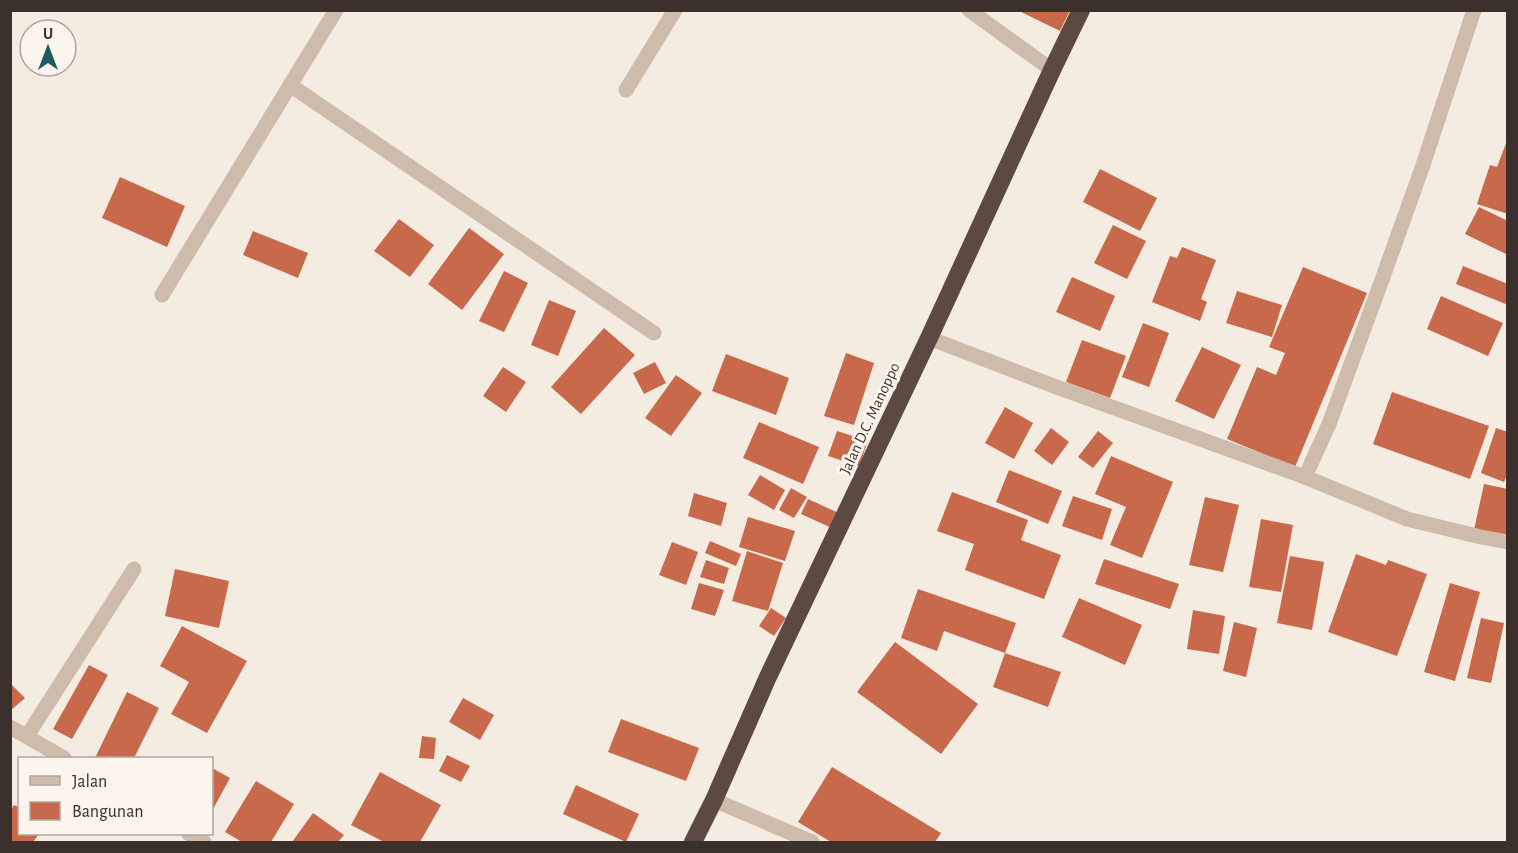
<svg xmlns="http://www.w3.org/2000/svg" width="1518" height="853" font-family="'Alegreya Sans',sans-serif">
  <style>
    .building { fill: #c8694b }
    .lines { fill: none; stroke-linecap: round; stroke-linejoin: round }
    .minor { stroke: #cdbbac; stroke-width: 15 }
    .highway { stroke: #5c4a42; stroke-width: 18 }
    .labels { text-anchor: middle; stroke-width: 6; stroke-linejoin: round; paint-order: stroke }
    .street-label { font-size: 16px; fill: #3b302b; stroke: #fbf5ee }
  </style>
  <rect width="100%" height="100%" fill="#f4ebe1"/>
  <g class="building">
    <polygon points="1017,10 1070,10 1060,31"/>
    <polygon points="1508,138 1508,214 1477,204 1490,165 1497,167"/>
    <polygon points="1100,169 1157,198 1140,231 1083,202"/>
    <polygon points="120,177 185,206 167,247 102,218"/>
    <polygon points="1479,207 1508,221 1508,255 1465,234"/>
    <polygon points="399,219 434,245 410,277 374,251"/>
    <polygon points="1113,225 1146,241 1127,279 1094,263"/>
    <polygon points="469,228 504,254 462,310 428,284"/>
    <polygon points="253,231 308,253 298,278 243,255"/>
    <polygon points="1182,247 1216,260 1201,299 1207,302 1200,321 1152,302 1170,256 1177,258"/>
    <polygon points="1463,266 1508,284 1508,305 1456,284"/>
    <polygon points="1303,267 1367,293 1295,467 1227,439 1257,367 1276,375 1285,353 1269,347"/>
    <polygon points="504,271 528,283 504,332 479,321"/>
    <polygon points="1072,277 1115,296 1100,331 1056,312"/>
    <polygon points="1237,291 1282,305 1272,337 1226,323"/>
    <polygon points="1441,296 1503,323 1488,356 1427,329"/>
    <polygon points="549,300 576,311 558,356 531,345"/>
    <polygon points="1143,323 1169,333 1149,387 1122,377"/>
    <polygon points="604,328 635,355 581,414 551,387"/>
    <polygon points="1082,340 1126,356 1110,398 1066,382"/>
    <polygon points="1202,347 1241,365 1214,419 1175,401"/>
    <polygon points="846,353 874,363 854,425 824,416"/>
    <polygon points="726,354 789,378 776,415 712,391"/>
    <polygon points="655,362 666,383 644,394 633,373"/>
    <polygon points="503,367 526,382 506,412 483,396"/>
    <polygon points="676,375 702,393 671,436 645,418"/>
    <polygon points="1392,392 1489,426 1470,479 1373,444"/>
    <polygon points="1005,407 1033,423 1014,459 985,443"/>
    <polygon points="759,422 819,447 803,484 743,458"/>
    <polygon points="1051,428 1069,442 1052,465 1034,451"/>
    <polygon points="1496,428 1508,432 1508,473 1504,482 1481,473"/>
    <polygon points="837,431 868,441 859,466 828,456"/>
    <polygon points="1098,431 1113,443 1093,468 1078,457"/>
    <polygon points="1111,456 1173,482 1142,558 1110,545 1126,507 1095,494"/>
    <polygon points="1009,470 1062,491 1048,524 996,502"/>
    <polygon points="760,475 785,490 774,510 748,495"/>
    <polygon points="1484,484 1508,489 1508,537 1474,530"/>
    <polygon points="791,488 807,497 794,518 779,510"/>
    <polygon points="952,492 1028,520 1021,540 1061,555 1044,599 965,570 974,544 937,531"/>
    <polygon points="694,493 727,503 721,526 688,516"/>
    <polygon points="1073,496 1112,509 1102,540 1062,526"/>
    <polygon points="1205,497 1239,505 1223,572 1189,565"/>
    <polygon points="808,499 841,514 834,529 801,514"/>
    <polygon points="748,517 795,531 785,561 739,547"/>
    <polygon points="1261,519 1293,525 1281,592 1249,587"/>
    <polygon points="710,541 741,554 736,566 705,553"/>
    <polygon points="672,542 698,552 686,585 659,575"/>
    <polygon points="747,551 783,563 768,611 732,601"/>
    <polygon points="1356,554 1386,565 1388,560 1427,574 1397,656 1328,632"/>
    <polygon points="1290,556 1324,562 1312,630 1277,623"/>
    <polygon points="1104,559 1179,584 1170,609 1095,584"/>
    <polygon points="706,560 729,568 724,584 700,577"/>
    <polygon points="175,569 229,581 219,628 165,616"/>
    <polygon points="699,583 724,590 715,616 691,609"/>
    <polygon points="1450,583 1480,592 1455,681 1424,672"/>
    <polygon points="918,589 1016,623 1005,653 944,631 937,651 901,638"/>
    <polygon points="1079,598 1142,625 1125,665 1062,637"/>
    <polygon points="771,608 786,618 774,636 759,626"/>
    <polygon points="1193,610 1225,616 1219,654 1187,649"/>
    <polygon points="1481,618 1504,623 1491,683 1467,678"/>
    <polygon points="1234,622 1257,628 1246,677 1223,671"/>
    <polygon points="182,626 247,661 207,733 171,714 189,682 160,666"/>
    <polygon points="895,642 978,704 941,754 857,692"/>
    <polygon points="1005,653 1061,672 1048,707 993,687"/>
    <polygon points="89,665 108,675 72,739 53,729"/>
    <polygon points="10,683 25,698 10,711"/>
    <polygon points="127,692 159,708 134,758 95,758"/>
    <polygon points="463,698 494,715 480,740 449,722"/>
    <polygon points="621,719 699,748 686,781 608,752"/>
    <polygon points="422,736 436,738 434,759 419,758"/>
    <polygon points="447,755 470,766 461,782 439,771"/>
    <polygon points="832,767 941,833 935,842 831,842 798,822"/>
    <polygon points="212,768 230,778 212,811"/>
    <polygon points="380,772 441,805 420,842 384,842 351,825"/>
    <polygon points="256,781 294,804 271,842 242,842 225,832"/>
    <polygon points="576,785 639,814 626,842 563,814"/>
    <polygon points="14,805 20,808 20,834 39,834 33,842 10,842 10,811"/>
    <polygon points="313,813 344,835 338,842 292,842"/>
  </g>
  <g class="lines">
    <g class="minor">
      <polyline points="969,10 1052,70"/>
      <polyline points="290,85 654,333"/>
      <polyline points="626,90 675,10"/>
      <polyline points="162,295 336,10"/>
      <polyline points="929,338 1051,385 1305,477 1407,519 1481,537 1508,542"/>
      <polyline points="1305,477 1329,424 1383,277 1422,168 1474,10"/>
      <polyline points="10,727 64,758"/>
      <polyline points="27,736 134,569"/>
      <polyline points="714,800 812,842"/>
      <polyline points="189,834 204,842"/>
    </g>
    <polyline class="highway" points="693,842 714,800 767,679 929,338 1052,70 1081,10"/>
  </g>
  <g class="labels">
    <g class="street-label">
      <text transform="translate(869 418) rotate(-65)" y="6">Jalan D.C. Manoppo</text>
    </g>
  </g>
  <rect width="1518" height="853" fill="none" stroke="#3b302b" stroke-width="24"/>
  <rect x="18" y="757" width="195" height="78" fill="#fbf5ee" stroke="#aea6a0" stroke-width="1.5"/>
  <rect x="30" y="776" width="30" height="9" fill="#cdbbac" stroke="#aea6a0" stroke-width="1.5"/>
  <text x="72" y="787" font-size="18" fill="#3b302b">Jalan</text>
  <rect x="30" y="802" width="30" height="18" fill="#c8694b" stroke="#aea6a0" stroke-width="1.5"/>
  <text x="72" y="817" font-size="18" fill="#3b302b">Bangunan</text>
  <g transform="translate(48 48)"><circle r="28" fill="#fbf5ee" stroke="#aea6a0" stroke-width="1.5"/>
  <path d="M0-4.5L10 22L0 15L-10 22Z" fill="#1f5a5e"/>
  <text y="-9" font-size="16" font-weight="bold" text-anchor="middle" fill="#3b302b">U</text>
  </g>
</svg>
